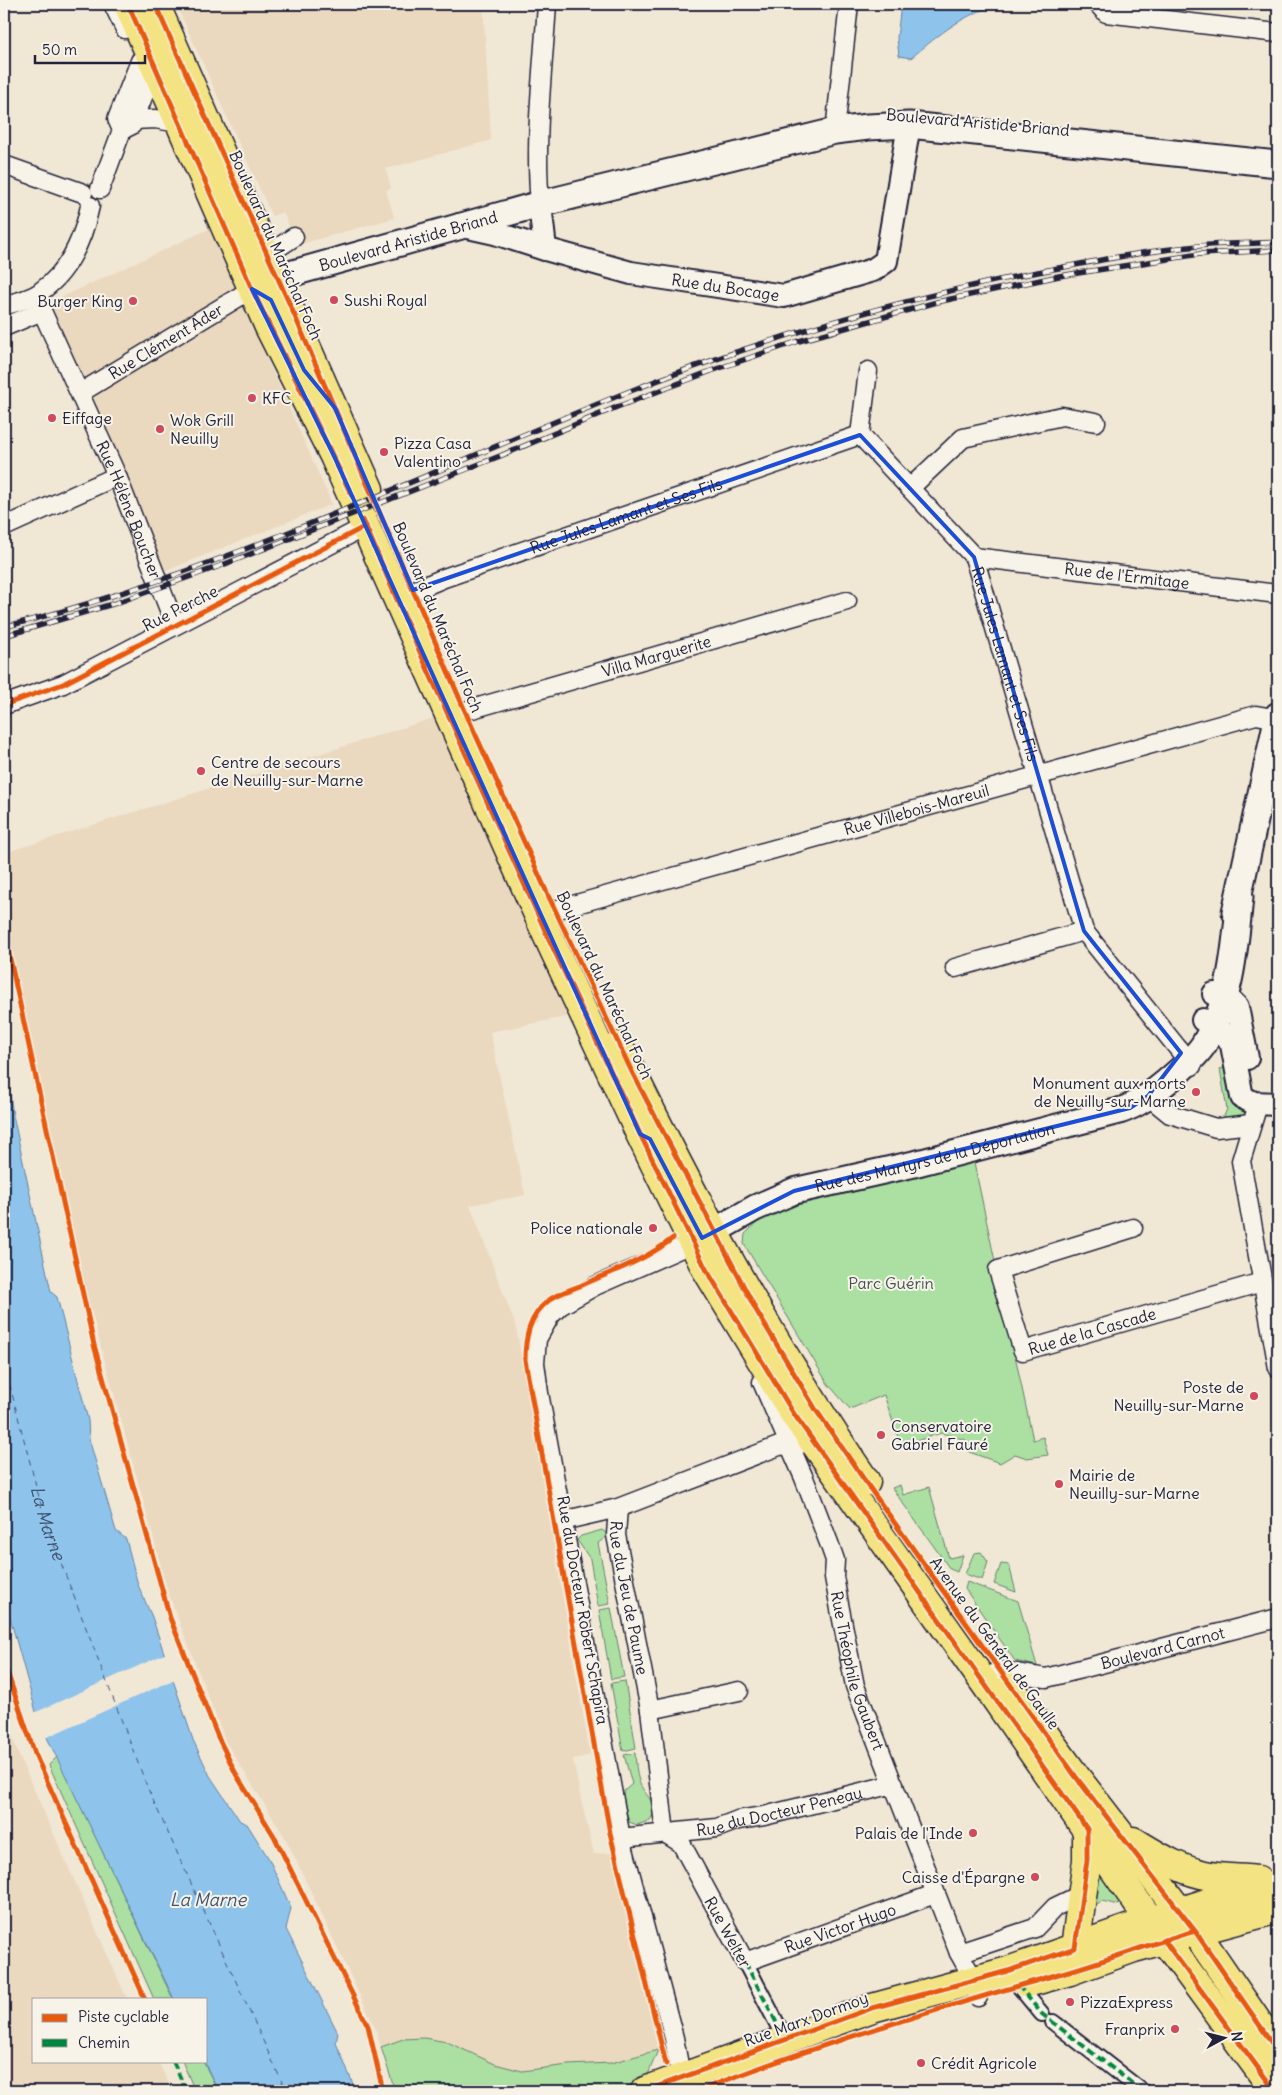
<svg xmlns="http://www.w3.org/2000/svg" width="1282" height="2095" font-family="Delius,sans-serif">
  <style>
    .built { fill: #ead8bf }
    .green { fill: #abe0a2; stroke: #66816e }
    .water { fill: #8ec4ec; stroke: #6383a5 }
    .pier { fill: #f1e7d5 }
    .lines { fill: none; stroke-linecap: round; stroke-linejoin: round }
    .ferry { stroke: #425370; stroke-width: 1; stroke-dasharray: 6 5; stroke-linecap: butt }
    .pedestrian-casing { stroke: #22223b; stroke-width: 18 }
    .minor-casing { stroke: #22223b; stroke-width: 21 }
    .tertiary-casing { stroke: #22223b; stroke-width: 26 }
    .secondary-casing { stroke: #22223b; stroke-width: 29 }
    .primary-casing { stroke: #22223b; stroke-width: 31 }
    .pedestrian { stroke: #f7f3e8; stroke-width: 14 }
    .minor { stroke: #f7f3e8; stroke-width: 18 }
    .tertiary { stroke: #f7f3e8; stroke-width: 22 }
    .secondary { stroke: #f7f3e8; stroke-width: 25 }
    .primary { stroke: #f4e382; stroke-width: 28 }
    .rail-casing { stroke: #22223b; stroke-width: 5.5 }
    .rail { stroke: #f7f3e8; stroke-width: 4; stroke-dasharray: 11; stroke-linecap: butt }
    .quiet { stroke: #00873e; stroke-width: 4; stroke-dasharray: 8 4; stroke-linecap: butt }
    .cycleway-casing { stroke: #f7f3e8; stroke-width: 8 }
    .cycleway { stroke: #e8590c; stroke-width: 5 }
    .marked { fill: none; stroke: #1d4ed8; stroke-width: 4; stroke-linejoin: round }
    .poi-dot { fill: #d1495b; stroke: #f7f3e8; stroke-width: 2 }
    .labels { text-anchor: middle; stroke-width: 4; stroke-linejoin: round; paint-order: stroke }
    .street-label { font-size: 16px; fill: #22223b; stroke: #f7f3e8 }
    .poi-label { font-size: 16px; fill: #22223b; stroke: #f7f3e8; text-anchor: start }
    .park-label { font-size: 16px; fill: #445255; stroke: #f7f3e8 }
    .water-label { font-size: 18px; font-style: italic; fill: #425370; stroke: #f7f3e8 }
  </style>
  <rect width="100%" height="100%" fill="#f1e7d5"/>
  <filter id="ink" filterUnits="userSpaceOnUse"><feTurbulence type="fractalNoise" baseFrequency=".02" numOctaves="2"/><feDisplacementMap in="SourceGraphic" scale="10" xChannelSelector="R" yChannelSelector="G"/><feConvolveMatrix kernelMatrix="1 2 1 2 8 2 1 2 1" color-interpolation-filters="sRGB"/></filter>
  <g filter="url(#ink)">
    <g class="built">
      <polygon points="176,4 483,4 491,140 386,169 391,188 386,190 394,218 297,245 283,212 272,216"/>
      <polygon points="209,229 332,504 165,571 47,304"/>
      <polygon points="434,718 569,1016 490,1032 525,1195 470,1205 516,1327 590,1755 573,1759 582,1804 594,1854 611,1853 658,2050 611,2063 568,2065 522,2071 495,2064 447,2042 424,2038 403,2039 381,2047 375,2027 286,1839 226,1742 169,1595 87,1295 4,913 4,853"/>
      <polygon points="4,1711 19,1756 127,1999 34,1999 34,2061 158,2061 172,2091 4,2091"/>
    </g>
    <g class="green">
      <polygon points="1230,1067 1249,1116 1222,1121 1227,1109 1220,1069"/>
      <polygon points="972,1153 1033,1440 1043,1437 1048,1455 1027,1458 1015,1454 1000,1463 969,1452 966,1440 941,1433 901,1446 884,1395 850,1409 828,1384 744,1244 745,1234 771,1209"/>
      <polygon points="900,1485 903,1495 929,1487 949,1558 963,1555 957,1572 950,1569 892,1488"/>
      <polygon points="602,1530 609,1535 598,1543 610,1604 598,1606 590,1559 577,1540 581,1536"/>
      <polygon points="981,1552 988,1562 982,1580 965,1574 974,1553"/>
      <polygon points="1001,1564 1009,1565 1016,1592 994,1584"/>
      <polygon points="967,1582 1018,1601 1037,1666 1015,1661 965,1589"/>
      <polygon points="611,1608 624,1677 611,1679 599,1610"/>
      <polygon points="625,1681 636,1748 623,1751 611,1683"/>
      <path d="M635,1753C636,1762 636,1773 639,1781C643,1796 663,1804 649,1821L637,1825L629,1822L622,1793L632,1784L624,1755Z"/>
      <polygon points="57,1757 173,1999 154,1999 49,1765"/>
      <polygon points="1093,1856 1125,1900 1118,1905 1102,1901 1095,1905"/>
      <polygon points="424,2038 447,2042 495,2064 522,2071 568,2065 611,2063 658,2050 647,2077 619,2091 395,2091 381,2047 403,2039"/>
      <polygon points="182,2061 203,2061 218,2091 195,2091"/>
    </g>
    <g class="water">
      <path d="M901,4H1001C963,14 941,33 911,58L899,56L897,38Z"/>
      <polygon points="4,1054 13,1115 51,1292 57,1297 88,1420 89,1439 116,1531 126,1539 138,1585 152,1617 193,1740 210,1776 240,1821 247,1824 269,1859 291,1908 286,1929 338,2033 336,2043 356,2091 218,2091 204,2061 206,2061 206,1999 174,1999 38,1719 4,1596"/>
    </g>
    <polygon class="pier" points="167,1653 175,1679 45,1738 34,1713"/>
    <g class="lines">
      <path class="ferry" id="s1" d="M4,1363L46,1524L148,1789L286,2091"/>
      <defs>
        <g id="pedestrian">
          <polyline points="745,1962 785,2039"/>
          <polyline points="1018,1985 1042,2014"/>
          <polyline points="1053,2022 1142,2091"/>
        </g>
        <g id="minor">
          <polyline points="113,4 125,29"/>
          <polyline points="1098,4 1106,13 1278,33"/>
          <polyline points="134,120 155,119 179,123"/>
          <polyline points="122,130 132,125 152,74 153,63"/>
          <polyline points="835,131 849,4"/>
          <polyline points="4,165 83,193"/>
          <polyline points="100,189 122,130 117,119 140,61"/>
          <path d="M540,204C534,139 543,69 547,4"/>
          <polyline points="267,255 294,237"/>
          <path d="M4,306C15,302 31,299 40,292C69,272 83,239 90,206"/>
          <path id="s2" d="M4,327L42,311L117,476L175,625"/>
          <path id="s3" d="M80,393L252,289"/>
          <polyline points="860,435 868,371"/>
          <polyline points="910,488 963,438 1062,416 1096,422"/>
          <polyline points="4,527 117,476"/>
          <path id="s4" d="M974,557L1278,594"/>
          <path id="s5" d="M413,591L444,578L860,435L974,557L1084,931L1192,1066"/>
          <polyline points="4,705 63,684 366,526"/>
          <path id="s6" d="M465,711L847,601"/>
          <path id="s7" d="M555,910L1256,715L1278,719"/>
          <polyline points="955,968 1084,931"/>
          <polyline points="1148,1096 1170,1114 1216,1128 1251,1124"/>
          <polyline points="1254,1103 1256,1111 1241,1161 1278,1368"/>
          <path id="s8" d="M1133,1228L998,1270L1023,1351L1262,1282"/>
          <path id="s9" d="M762,1382L804,1478L829,1543L835,1560L834,1577L839,1604L855,1686L959,1953L974,1980L978,1997"/>
          <path id="s10" d="M618,1508L616,1535L650,1710L665,1833"/>
          <polyline points="562,1521 618,1508 779,1446 801,1444"/>
          <path id="s11" d="M998,1670L1046,1678L1278,1618"/>
          <polyline points="650,1710 739,1691"/>
          <path id="s12" d="M665,1833L681,1843L745,1962L935,1894"/>
          <path id="s13" d="M621,1838L717,1828L738,1820L764,1816L894,1784"/>
          <polyline points="959,1953 1035,1928 1055,1907 1082,1894"/>
          <polyline points="683,2087 674,2038 621,1838 539,1393 535,1363 537,1339 550,1316 560,1306 595,1286 693,1243"/>
        </g>
        <g id="tertiary">
          <path id="s14" d="M540,204L545,249L631,273L784,296L873,270L886,261L909,125"/>
          <polyline points="459,225 495,233 545,249"/>
          <polyline points="1214,994 1231,1001 1237,1007 1247,1058"/>
          <polyline points="1203,1020 1227,1036 1232,1045 1242,1097 1254,1103 1278,1104"/>
        </g>
        <g id="secondary">
          <path id="s15" d="M259,286L286,275L540,204L835,131L868,127L909,125L1278,164"/>
          <polyline points="1235,912 1278,715"/>
          <path id="s16" d="M697,1241L755,1208L794,1191L914,1164L1119,1111C1139,1105 1154,1092 1170,1079C1182,1068 1196,1057 1204,1044C1232,1000 1235,947 1240,897"/>
        </g>
        <g id="primary">
          <polyline points="128,4 269,327 334,456 548,937 640,1134 706,1269 794,1414 984,1682 1136,1901 1275,2091"/>
          <polyline points="155,4 369,489"/>
          <path d="M619,1046C692,1197 771,1344 866,1482"/>
          <polyline points="1010,1687 1076,1777 1195,1931 1278,2052"/>
          <path d="M1133,1841C1158,1856 1182,1872 1211,1876C1227,1879 1243,1878 1258,1880"/>
          <polyline points="1075,1948 1087,1860 1087,1829"/>
          <polyline points="1027,1983 1070,1971 1134,1948 1278,1909"/>
          <polyline points="645,2091 872,2008 1008,1971 1150,1921 1222,1898 1278,1884"/>
        </g>
      </defs>
      <use href="#pedestrian" class="pedestrian-casing"/>
      <use href="#minor" class="minor-casing"/>
      <use href="#tertiary" class="tertiary-casing"/>
      <use href="#secondary" class="secondary-casing"/>
      <use href="#primary" class="primary-casing"/>
      <use href="#pedestrian" class="pedestrian"/>
      <use href="#minor" class="minor"/>
      <use href="#tertiary" class="tertiary"/>
      <use href="#secondary" class="secondary"/>
      <use href="#primary" class="primary"/>
      <defs>
        <g id="rail">
          <path d="M4,627C217,573 417,477 620,395C755,341 896,300 1038,272C1091,262 1144,251 1198,246C1224,243 1251,244 1278,242"/>
          <polyline points="4,636 116,603 220,566 500,456 617,407 711,371 799,341 937,302 1059,276 1200,254 1278,250"/>
        </g>
      </defs>
      <use href="#rail" class="rail-casing"/>
      <use href="#rail" class="rail"/>
      <g class="quiet">
        <polyline points="745,1962 785,2039"/>
        <polyline points="1018,1985 1042,2014 1142,2091"/>
        <polyline points="173,2061 186,2091"/>
      </g>
      <defs>
        <g id="cycleway">
          <polyline points="128,4 252,289 352,496"/>
          <polyline points="155,4 294,314 465,711 548,895 632,1072 756,1310 816,1410 874,1494 1076,1777 1195,1931 1278,2052"/>
          <polyline points="363,520 410,630 548,937 640,1134 706,1269 794,1414 1087,1829 1087,1860 1075,1948 1008,1971 872,2008 645,2091"/>
          <polyline points="4,705 63,684 366,526"/>
          <polyline points="4,931 94,1345 170,1618 218,1737 237,1776 274,1836 368,2026 383,2091"/>
          <polyline points="4,1663 35,1754 145,1999"/>
          <polyline points="1164,1940 1275,2091"/>
          <path d="M666,2064L610,1833L525,1360C525,1338 529,1316 548,1301C556,1294 570,1290 580,1286C611,1272 646,1260 673,1238"/>
          <path d="M698,2091C819,2043 944,2008 1069,1971C1111,1959 1152,1943 1195,1931"/>
        </g>
      </defs>
      <use href="#cycleway" class="cycleway-casing"/>
      <use href="#cycleway" class="cycleway"/>
    </g>
  </g>
  <path class="marked" d="M252,289L271,300L304,370L335,408L413,590L860,435L974,557L1084,931L1181,1053L1148,1096L1130,1108L794,1191L702,1238L650,1139L640,1134L334,456Z"/>
  <g class="poi-dot">
    <circle cx="334" cy="300" r="5"/>
    <circle cx="133" cy="301" r="5"/>
    <circle cx="252" cy="398" r="5"/>
    <circle cx="52" cy="418" r="5"/>
    <circle cx="160" cy="429" r="5"/>
    <circle cx="384" cy="452" r="5"/>
    <circle cx="201" cy="771" r="5"/>
    <circle cx="1196" cy="1092" r="5"/>
    <circle cx="653" cy="1228" r="5"/>
    <circle cx="1254" cy="1396" r="5"/>
    <circle cx="881" cy="1435" r="5"/>
    <circle cx="1059" cy="1484" r="5"/>
    <circle cx="973" cy="1833" r="5"/>
    <circle cx="1035" cy="1877" r="5"/>
    <circle cx="1070" cy="2002" r="5"/>
    <circle cx="1175" cy="2029" r="5"/>
    <circle cx="921" cy="2063" r="5"/>
  </g>
  <g class="labels">
    <g class="street-label">
      <text transform="translate(978 122) rotate(5)" y="6">Boulevard Aristide Briand</text>
      <text dy="6" stroke="none"><textPath href="#s15" startOffset="156">Boulevard Aristide Briand</textPath></text>
      <text transform="translate(276 245) rotate(66)" y="6">Boulevard du Maréchal Foch</text>
      <text dy="6" stroke="none"><textPath href="#s14" startOffset="230">Rue du Bocage</textPath></text>
      <text dy="6" stroke="none"><textPath href="#s3" startOffset="100">Rue Clément Ader</textPath></text>
      <text dy="6" stroke="none"><textPath href="#s2" startOffset="258">Rue Hélène Boucher</textPath></text>
      <text dy="6" stroke="none"><textPath href="#s5" startOffset="226">Rue Jules Lamant et Ses Fils</textPath></text>
      <text dy="6" stroke="none"><textPath href="#s4" startOffset="154">Rue de l'Ermitage</textPath></text>
      <text transform="translate(180 608) rotate(-27)" y="6">Rue Perche</text>
      <text transform="translate(438 617) rotate(67)" y="6">Boulevard du Maréchal Foch</text>
      <text dy="6" stroke="none"><textPath href="#s6" startOffset="199">Villa Marguerite</textPath></text>
      <text dy="6" stroke="none"><textPath href="#s5" startOffset="752">Rue Jules Lamant et Ses Fils</textPath></text>
      <text dy="6" stroke="none"><textPath href="#s7" startOffset="375">Rue Villebois-Mareuil</textPath></text>
      <text transform="translate(605 985) rotate(65)" y="6">Boulevard du Maréchal Foch</text>
      <text dy="6" stroke="none"><textPath href="#s16" startOffset="254">Rue des Martyrs de la Déportation</textPath></text>
      <text dy="6" stroke="none"><textPath href="#s8" startOffset="298">Rue de la Cascade</textPath></text>
      <text dy="6" stroke="none"><textPath href="#s10" startOffset="91">Rue du Jeu de Paume</textPath></text>
      <text transform="translate(583 1610) rotate(80)" y="6">Rue du Docteur Robert Schapira</text>
      <text transform="translate(995 1643) rotate(54)" y="6">Avenue du Général de Gaulle</text>
      <text dy="6" stroke="none"><textPath href="#s11" startOffset="169">Boulevard Carnot</textPath></text>
      <text dy="6" stroke="none"><textPath href="#s9" startOffset="306">Rue Théophile Gaubert</textPath></text>
      <text dy="6" stroke="none"><textPath href="#s13" startOffset="161">Rue du Docteur Peneau</textPath></text>
      <text dy="6" stroke="none"><textPath href="#s12" startOffset="255">Rue Victor Hugo</textPath></text>
      <text transform="translate(728 1932) rotate(61)" y="6">Rue Welter</text>
      <text transform="translate(806 2019) rotate(-20)" y="6">Rue Marx Dormoy</text>
    </g>
    <g class="poi-label">
      <text x="344" y="306">Sushi Royal</text>
      <text x="123" y="307" text-anchor="end">Burger King</text>
      <text x="262" y="404">KFC</text>
      <text x="62" y="424">Eiffage</text>
      <text x="170" y="426">Wok Grill<tspan x="170" dy="18">Neuilly</tspan></text>
      <text x="394" y="449">Pizza Casa<tspan x="394" dy="18">Valentino</tspan></text>
      <text x="211" y="768">Centre de secours<tspan x="211" dy="18">de Neuilly-sur-Marne</tspan></text>
      <text x="1186" y="1089" text-anchor="end">Monument aux morts<tspan x="1186" dy="18">de Neuilly-sur-Marne</tspan></text>
      <text x="643" y="1234" text-anchor="end">Police nationale</text>
      <text x="1244" y="1393" text-anchor="end">Poste de<tspan x="1244" dy="18">Neuilly-sur-Marne</tspan></text>
      <text x="891" y="1432">Conservatoire<tspan x="891" dy="18">Gabriel Fauré</tspan></text>
      <text x="1069" y="1481">Mairie de<tspan x="1069" dy="18">Neuilly-sur-Marne</tspan></text>
      <text x="963" y="1839" text-anchor="end">Palais de l'Inde</text>
      <text x="1025" y="1883" text-anchor="end">Caisse d'Épargne</text>
      <text x="1080" y="2008">PizzaExpress</text>
      <text x="1165" y="2035" text-anchor="end">Franprix</text>
      <text x="931" y="2069">Crédit Agricole</text>
    </g>
    <g class="park-label">
      <text x="891" y="1289">Parc Guérin</text>
    </g>
    <g class="water-label">
      <text dy="6" stroke="none"><textPath href="#s1" startOffset="166">La Marne</textPath></text>
      <text x="208" y="1906">La Marne</text>
    </g>
  </g>
  <rect width="1282" height="2095" fill="none" stroke="#f7f3e8" stroke-width="20"/>
  <rect x="10" y="10" width="1262" height="2075" fill="none" stroke="#22223b" stroke-width="2" filter="url(#ink)"/>
  <rect x="32" y="1998" width="175" height="65" fill="#f7f3e8" stroke="#a29fa3"/>
  <rect x="42" y="2014" width="25" height="8" fill="#e8590c" stroke="#a29fa3"/>
  <text x="78" y="2022" font-size="15" fill="#22223b">Piste cyclable</text>
  <rect x="42" y="2039" width="25" height="8" fill="#00873e" stroke="#a29fa3"/>
  <text x="78" y="2048" font-size="15" fill="#22223b">Chemin</text>
  <g transform="translate(1224 2038) rotate(83)" stroke="#f7f3e8" stroke-width="4" paint-order="stroke">
  <path d="M0-4L9 19L0 12L-9 19Z" fill="#22223b"/>
  <text y="-8" font-size="14" font-weight="bold" text-anchor="middle" fill="#22223b">N</text>
  </g>
  <path d="M35 55v8h110v-8" fill="none" stroke="#22223b" stroke-width="2.5"/>
  <text x="42" y="55" font-size="15" fill="#22223b" stroke="#f7f3e8" stroke-width="4" paint-order="stroke">50 m</text>
</svg>
